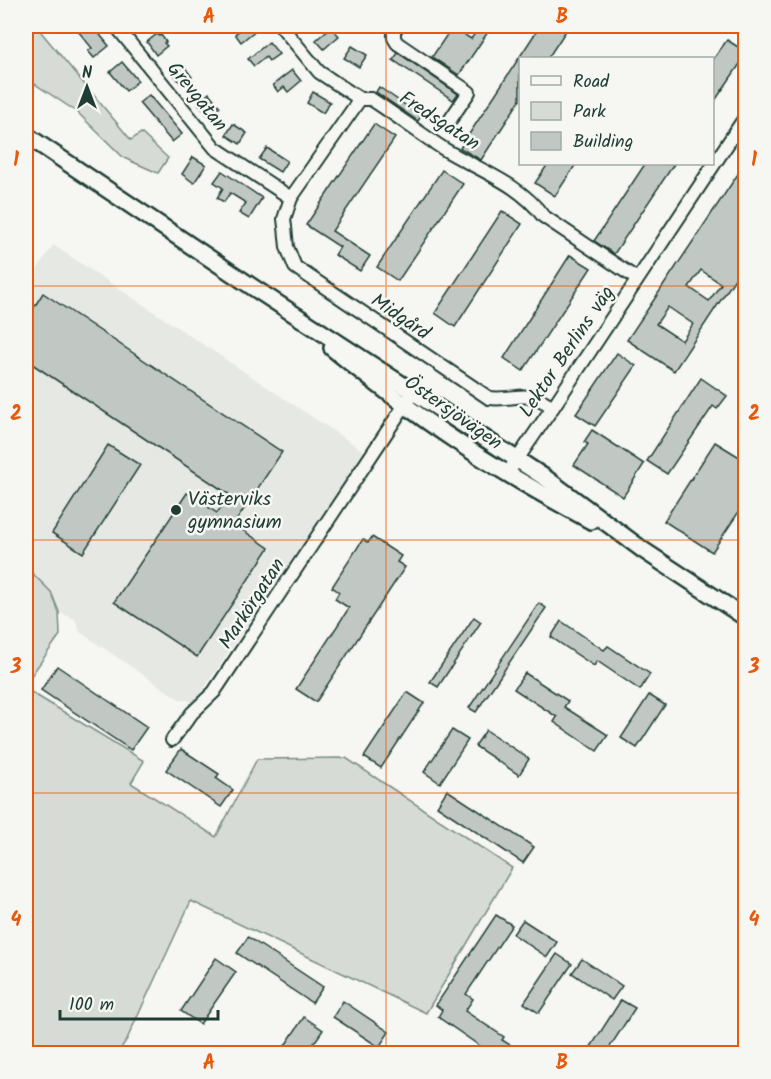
<svg xmlns="http://www.w3.org/2000/svg" width="771" height="1079" font-family="Kalam,sans-serif">
  <style>
    .built { fill: #e6e8e4 }
    .green { fill: #d6dbd6; stroke: #7a8c85; stroke-width: 1.5 }
    .building { fill: #c1c8c3; stroke: #1f3d34; stroke-width: 1.5; fill-rule: evenodd }
    .lines { fill: none; stroke-linecap: round; stroke-linejoin: round }
    .minor-casing { stroke: #1f3d34; stroke-width: 16 }
    .major-casing { stroke: #1f3d34; stroke-width: 20 }
    .minor { stroke: #f6f6f2; stroke-width: 12 }
    .major { stroke: #f6f6f2; stroke-width: 15 }
    .grid { fill: none; stroke: #e8590c; stroke-width: 1.5; stroke-opacity: 0.55 }
    .poi-dot { fill: #1f3d34; stroke: #f6f6f2; stroke-width: 2 }
    .labels { text-anchor: middle; stroke-width: 5; stroke-linejoin: round; paint-order: stroke }
    .street-label { font-size: 20px; fill: #1f3d34; stroke: #f6f6f2 }
    .poi-label { font-size: 20px; fill: #1f3d34; stroke: #f6f6f2; text-anchor: start }
    .neatline { fill: none; stroke: #e8590c; stroke-width: 2 }
    .grid-label { font-size: 20px; text-anchor: middle; font-weight: bold; fill: #e8590c }
  </style>
  <rect width="100%" height="100%" fill="#f6f6f2"/>
  <filter id="ink" filterUnits="userSpaceOnUse"><feTurbulence type="fractalNoise" baseFrequency=".0167" numOctaves="2"/><feDisplacementMap in="SourceGraphic" scale="12" xChannelSelector="R" yChannelSelector="G"/><feConvolveMatrix kernelMatrix="1 2 1 2 8 2 1 2 1" color-interpolation-filters="sRGB"/></filter>
  <g filter="url(#ink)">
    <polygon class="built" points="53,245 365,452 198,697 192,701 179,699 80,632 75,619 59,612 51,592 26,567 26,287"/>
    <g class="green">
      <polygon points="26,26 36,26 131,140 141,133 168,158 158,173 124,158 77,112 26,78"/>
      <polygon points="26,567 51,592 59,612 60,635 26,683"/>
      <polygon points="26,689 144,761 131,783 216,837 257,759 346,758 512,868 426,1013 191,901 127,1039 118,1053 26,1053"/>
    </g>
    <g class="building">
      <polygon points="86,26 93,26 109,46 94,58 88,51 92,48 78,31"/>
      <polygon points="237,26 261,26 241,42 235,34 240,30"/>
      <polygon points="480,26 492,26 459,75 432,57 452,27 471,39"/>
      <polygon points="540,26 569,26 548,58 520,58 520,100 481,160 460,148"/>
      <polygon points="331,27 339,36 324,49 316,40"/>
      <polygon points="157,34 159,36 161,35 166,42 164,43 167,46 156,55 147,42"/>
      <polygon points="727,40 746,52 746,55 712,105 712,61"/>
      <polygon points="269,42 279,54 269,61 266,57 254,66 248,59"/>
      <polygon points="352,46 367,55 359,67 344,58"/>
      <polygon points="398,53 458,94 453,100 393,60"/>
      <polygon points="122,62 138,81 126,91 110,72"/>
      <polygon points="183,65 192,77 182,85 173,73"/>
      <polygon points="292,70 301,81 288,92 284,87 278,92 273,85"/>
      <polygon points="379,87 421,116 418,121 376,92"/>
      <polygon points="313,92 330,102 323,113 307,103"/>
      <polygon points="209,93 220,107 209,116 198,103"/>
      <polygon points="149,95 182,134 172,142 139,103"/>
      <polygon points="233,124 247,133 240,144 226,135"/>
      <polygon points="374,124 395,138 332,231 370,256 360,271 335,255 340,247 306,225"/>
      <polygon points="267,148 287,161 280,172 259,159"/>
      <polygon points="193,157 206,165 194,183 182,174"/>
      <path d="M746,162V262L674,371L627,340ZM701,270L721,284L709,301L689,287ZM668,307L693,324L682,341L656,324Z"/>
      <polygon points="548,164 576,164 555,196 535,183"/>
      <polygon points="645,164 674,164 614,254 594,241"/>
      <polygon points="442,170 463,184 398,281 377,267"/>
      <polygon points="222,171 262,198 249,219 239,213 246,203 230,193 224,202 217,198 223,188 214,182"/>
      <polygon points="502,211 522,224 455,327 435,313"/>
      <polygon points="570,255 591,268 523,371 504,358"/>
      <polygon points="43,293 282,452 234,524 269,548 197,657 114,602 187,493 217,513 230,495 26,360 26,320"/>
      <polygon points="617,353 636,366 595,426 576,414"/>
      <polygon points="701,378 727,396 717,409 713,406 667,474 647,461"/>
      <polygon points="592,430 644,464 623,497 574,465 588,444 584,442"/>
      <polygon points="715,442 746,461 746,501 712,552 664,521"/>
      <polygon points="108,445 140,465 83,553 52,533"/>
      <polygon points="372,537 401,556 397,562 405,567 316,702 296,689 349,608 335,599 339,592 332,587 363,539 368,543"/>
      <polygon points="539,603 546,608 476,712 469,708"/>
      <polygon points="474,617 481,622 438,687 430,682"/>
      <polygon points="561,621 604,650 608,646 650,674 640,690 597,661 594,666 551,637"/>
      <polygon points="57,666 147,727 131,750 41,690"/>
      <polygon points="525,673 568,701 564,707 608,735 597,751 554,722 557,717 514,689"/>
      <polygon points="407,692 424,703 381,768 364,757"/>
      <polygon points="649,695 665,705 637,748 621,738"/>
      <polygon points="452,730 468,740 440,783 424,772"/>
      <polygon points="486,730 529,759 519,775 475,746"/>
      <polygon points="181,749 219,774 216,778 233,790 221,807 166,770"/>
      <polygon points="447,790 534,847 523,863 437,806"/>
      <polygon points="496,915 512,925 466,994 473,999 465,1011 504,1037 502,1040 523,1053 490,1053 438,1017 442,1010 436,1005"/>
      <polygon points="523,920 557,942 547,957 513,934"/>
      <polygon points="248,937 323,987 312,1003 237,953"/>
      <polygon points="557,954 572,964 539,1013 524,1003"/>
      <polygon points="216,958 236,972 200,1024 181,1011"/>
      <polygon points="582,959 622,986 612,1000 572,973"/>
      <polygon points="621,1000 635,1008 606,1053 587,1053"/>
      <polygon points="343,1001 389,1032 379,1047 333,1017"/>
      <polygon points="304,1017 323,1030 307,1053 280,1053"/>
    </g>
    <g class="lines">
      <defs>
        <g id="minor">
          <polyline points="116,26 215,148 291,198"/>
          <path d="M281,26L319,72L360,99L291,198L284,219L285,227L287,247L295,267L489,398C518,401 525,388 553,407"/>
          <polyline points="398,26 394,30 394,38 397,43 469,92 448,123"/>
          <path d="M360,99H371C396,115 419,133 444,149C478,170 519,183 543,216L637,279"/>
          <polyline points="507,474 553,407 746,116"/>
          <polyline points="172,740 192,713 214,692 414,391"/>
        </g>
        <g id="major">
          <polyline points="26,135 254,288 547,479 643,550 746,618"/>
          <path d="M332,348C371,380 411,411 453,439C497,469 544,495 591,521"/>
        </g>
      </defs>
      <use href="#minor" class="minor-casing"/>
      <use href="#major" class="major-casing"/>
      <use href="#minor" class="minor"/>
      <use href="#major" class="major"/>
    </g>
  </g>
  <path class="grid" d="M386,26V1054M26,286H746M26,540H746M26,793H746"/>
  <circle class="poi-dot" cx="176" cy="510" r="6"/>
  <g class="labels">
    <g class="street-label">
      <text transform="translate(198 96) rotate(51)" y="7">Grevgatan</text>
      <text transform="translate(440 120) rotate(33)" y="7">Fredsgatan</text>
      <text transform="translate(401 316) rotate(34)" y="7">Midgård</text>
      <text transform="translate(566 351) rotate(-56)" y="7">Lektor Berlins väg</text>
      <text transform="translate(454 412) rotate(35)" y="7">Östersjövägen</text>
      <text transform="translate(251 603) rotate(-57)" y="7">Markörgatan</text>
    </g>
    <g class="poi-label">
      <text x="188" y="505">Västerviks<tspan x="188" dy="23">gymnasium</tspan></text>
    </g>
  </g>
  <rect width="771" height="1079" fill="none" stroke="#f6f6f2" stroke-width="66"/>
  <rect x="519" y="57" width="195" height="108" fill="#f6f6f2" stroke="#a0aca6" stroke-width="1.5"/>
  <rect x="531" y="76" width="30" height="9" fill="#f6f6f2" stroke="#a0aca6" stroke-width="1.5"/>
  <text x="573" y="87" font-size="18" fill="#1f3d34">Road</text>
  <rect x="531" y="102" width="30" height="18" fill="#d6dbd6" stroke="#a0aca6" stroke-width="1.5"/>
  <text x="573" y="117" font-size="18" fill="#1f3d34">Park</text>
  <rect x="531" y="132" width="30" height="18" fill="#c1c8c3" stroke="#a0aca6" stroke-width="1.5"/>
  <text x="573" y="147" font-size="18" fill="#1f3d34">Building</text>
  <g transform="translate(87 87)" stroke="#f6f6f2" stroke-width="4.5" paint-order="stroke">
  <path d="M0-4.5L10 22L0 15L-10 22Z" fill="#1f3d34"/>
  <text y="-9" font-size="16" font-weight="bold" text-anchor="middle" fill="#1f3d34">N</text>
  </g>
  <path d="M60 1010v9h158v-9" fill="none" stroke="#1f3d34" stroke-width="3"/>
  <text x="69" y="1010" font-size="18" fill="#1f3d34" stroke="#f6f6f2" stroke-width="4.5" paint-order="stroke">100 m</text>
  <rect x="33" y="33" width="705" height="1013" class="neatline"/>
  <g class="grid-label">
    <text x="209" y="23">A</text>
    <text x="562" y="23">B</text>
    <text x="16" y="166">1</text>
    <text x="754" y="166">1</text>
    <text x="16" y="420">2</text>
    <text x="754" y="420">2</text>
    <text x="16" y="673">3</text>
    <text x="754" y="673">3</text>
    <text x="16" y="926">4</text>
    <text x="754" y="926">4</text>
    <text x="209" y="1069">A</text>
    <text x="562" y="1069">B</text>
  </g>
</svg>
